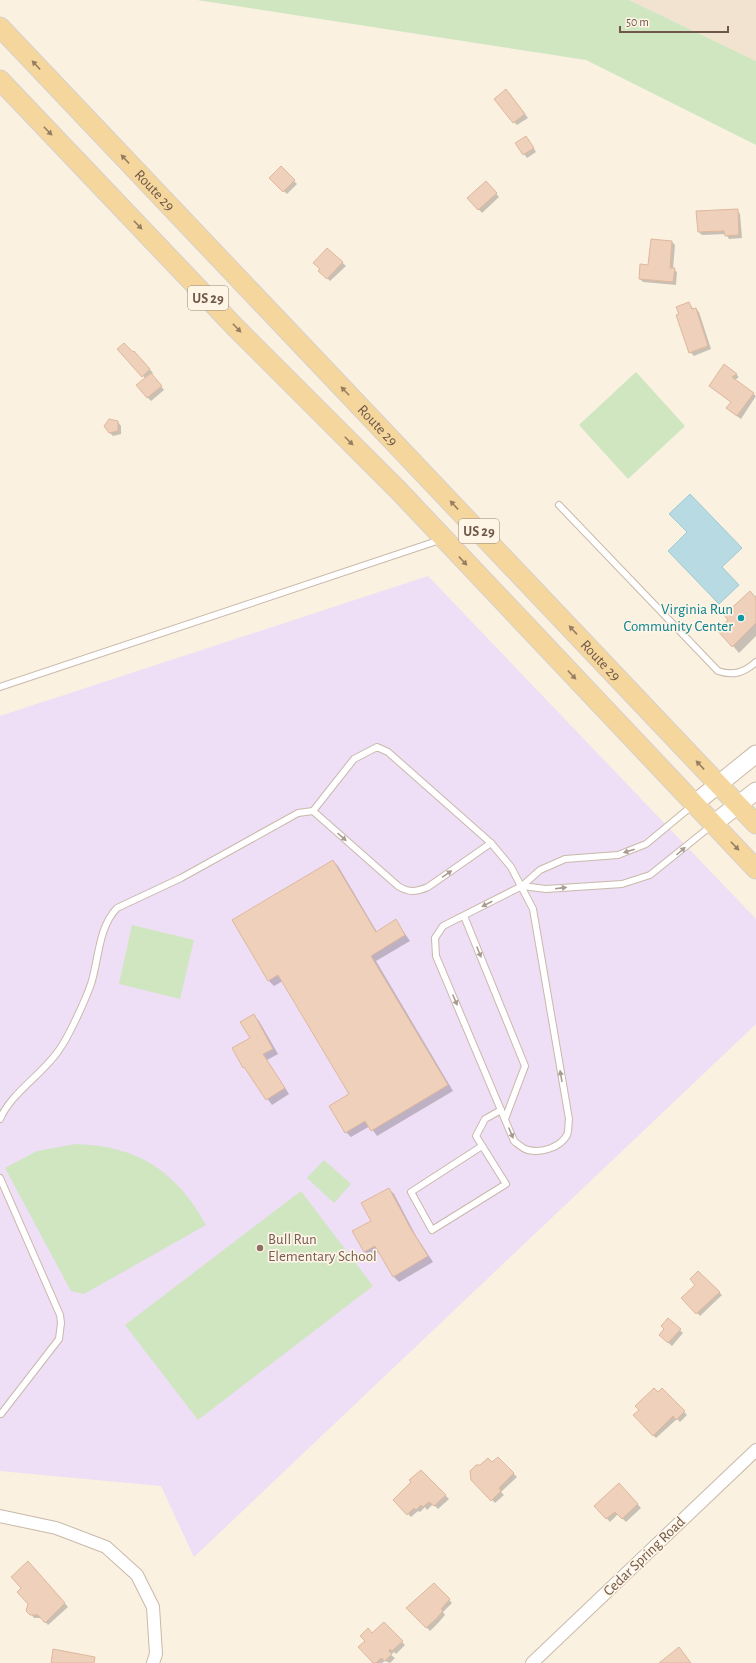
<svg xmlns="http://www.w3.org/2000/svg" width="756" height="1663" font-family="'Alegreya Sans',sans-serif">
  <style>
    .residential { fill: #f1e3d0 }
    .education { fill: #eedef6 }
    .green { fill: #cfe6c1 }
    .water { fill: #b8dae2; stroke: #9fc9d3 }
    .shadow { fill: #0003 }
    .building { fill: #eed0bb; stroke: #dfb89c }
    .lines { fill: none; stroke-linecap: round; stroke-linejoin: round }
    .service-casing { stroke: #c9b9a9; stroke-width: 8 }
    .minor-casing { stroke: #c9b9a9; stroke-width: 14 }
    .secondary-casing { stroke: #cfbba9; stroke-width: 19 }
    .primary-casing { stroke: #d7d0cc; stroke-width: 21 }
    .service { stroke: #fff; stroke-width: 6 }
    .minor { stroke: #fff; stroke-width: 12 }
    .secondary { stroke: #fff; stroke-width: 17 }
    .primary { stroke: #f5d79d; stroke-width: 19 }
    .oneway { fill: #977e63 }
    .oneway2 { fill: #a99b92 }
    .culture-dot { fill: #0f9aa8; stroke: #fef5e7; stroke-width: 1.5 }
    .education-dot { fill: #8d6e63; stroke: #fef5e7; stroke-width: 1.5 }
    .labels { text-anchor: middle; stroke-width: 3.5; stroke-linejoin: round; paint-order: stroke }
    .shield { fill: #fef5e7; stroke: #9a8779; stroke-width: 1 }
    .shield-label { font-size: 14px; font-weight: bold; fill: #6f584a }
    .street-label { font-size: 15px; fill: #6f584a; stroke: #fef5e7 }
    .culture-label { font-size: 15px; fill: #0d838f; stroke: #fef5e7; text-anchor: end }
    .education-label { font-size: 15px; fill: #785e54; stroke: #fef5e7; text-anchor: start }
  </style>
  <rect width="100%" height="100%" fill="#faf1e1"/>
  <polygon class="residential" points="629,0 756,0 756,61"/>
  <polygon class="education" points="428,576 756,919 756,1024 194,1557 161,1486 0,1471 0,716"/>
  <g class="green">
    <polygon points="197,0 629,0 756,61 756,145 586,60"/>
    <polygon points="636,372 685,426 628,479 579,425"/>
    <polygon points="132,925 194,940 180,999 119,984"/>
    <path d="M76,1144C138,1146 176,1171 206,1225L84,1294L71,1291L5,1168L37,1151Z"/>
    <polygon points="324,1160 351,1184 334,1203 307,1178"/>
    <polygon points="301,1191 373,1286 198,1420 125,1325"/>
  </g>
  <polygon class="water" points="690,494 742,548 722,567 739,585 719,604 668,551 687,532 669,514"/>
  <g class="shadow">
    <polygon points="509,93 528,118 517,125 514,122"/>
    <polygon points="529,140 536,152 527,158 516,143"/>
    <polygon points="281,168 297,184 287,194 270,178"/>
    <polygon points="486,182 499,197 482,213 469,198"/>
    <polygon points="737,210 740,214 742,238 729,239 726,234 702,235 699,232"/>
    <polygon points="672,242 675,245 673,269 677,272 676,285 643,282 640,279 649,266"/>
    <polygon points="327,249 346,266 330,281 320,271"/>
    <polygon points="689,303 694,310 696,309 699,312 711,349 694,356 690,352 680,314"/>
    <polygon points="118,349 137,355 153,373 151,375 164,390 151,401 147,397 145,378"/>
    <polygon points="736,374 739,377 735,380 756,396 741,419 730,411 732,402 713,389"/>
    <polygon points="118,422 121,426 121,434 113,436 110,433"/>
    <polygon points="756,595 756,636 739,653 733,646"/>
    <polygon points="333,861 338,866 377,932 396,921 410,941 376,961 453,1091 377,1136 370,1126 351,1137 346,1132 350,1094 283,981 274,986 269,981"/>
    <polygon points="254,1016 259,1021 278,1054 267,1060 289,1094 272,1105 244,1067 251,1039"/>
    <polygon points="389,1189 394,1194 416,1236 433,1262 399,1282 394,1277 379,1252 370,1257 365,1252 373,1222"/>
    <polygon points="698,1272 722,1295 700,1316 683,1298 697,1285"/>
    <polygon points="668,1319 683,1333 672,1346 660,1335 665,1329"/>
    <polygon points="662,1389 687,1415 680,1422 677,1419 656,1438 635,1416"/>
    <polygon points="498,1458 517,1477 501,1492 504,1495 495,1503 472,1479"/>
    <polygon points="421,1471 449,1499 438,1509 433,1504 427,1510 425,1507 420,1512 418,1511 411,1517 394,1500 413,1482"/>
    <polygon points="619,1484 641,1508 626,1522 618,1514 610,1522 596,1506"/>
    <polygon points="32,1566 68,1607 48,1625 42,1618 34,1618 31,1614 29,1604"/>
    <polygon points="434,1584 452,1603 443,1612 445,1615 439,1622 430,1631 408,1608"/>
    <polygon points="384,1624 405,1645 396,1654 394,1652 391,1655 395,1658 390,1663 385,1661 382,1663 374,1663 373,1634"/>
  </g>
  <g class="building">
    <polygon points="506,89 525,114 513,123 494,99"/>
    <polygon points="526,136 534,148 523,155 515,143"/>
    <polygon points="281,166 295,180 283,192 269,178"/>
    <polygon points="486,181 497,193 478,210 467,198"/>
    <polygon points="738,209 739,235 725,236 724,231 698,232 696,211"/>
    <polygon points="651,239 672,241 670,268 675,268 673,282 639,279 640,264 648,265"/>
    <polygon points="327,248 343,262 327,279 318,271 320,269 313,263"/>
    <polygon points="689,302 692,309 696,308 708,346 689,353 676,315 679,314 676,307"/>
    <polygon points="124,343 133,352 134,351 150,369 142,377 117,349"/>
    <polygon points="724,364 737,374 732,377 754,393 737,416 726,408 731,402 709,386"/>
    <polygon points="151,373 162,386 147,398 136,385"/>
    <polygon points="109,419 118,421 118,431 109,433 104,426"/>
    <polygon points="750,591 756,598 756,623 732,647 717,630 728,620 724,615"/>
    <polygon points="333,860 376,932 396,919 405,935 371,956 448,1085 371,1131 365,1121 345,1133 329,1106 349,1094 278,975 268,981 232,920"/>
    <polygon points="254,1014 273,1049 263,1054 285,1088 266,1100 244,1067 243,1068 232,1048 250,1038 240,1022"/>
    <polygon points="389,1188 411,1229 428,1256 393,1277 375,1246 364,1252 352,1231 371,1221 361,1203"/>
    <polygon points="698,1271 720,1292 696,1314 681,1298 695,1285 690,1279"/>
    <polygon points="668,1318 681,1329 668,1343 659,1335 664,1329 661,1326"/>
    <polygon points="654,1388 658,1392 662,1388 685,1411 676,1420 673,1416 653,1436 633,1415 639,1410 635,1406"/>
    <polygon points="498,1457 514,1473 499,1488 501,1491 491,1501 471,1480 470,1471 476,1465 480,1465 488,1458 492,1462"/>
    <polygon points="421,1470 446,1495 434,1506 429,1502 423,1507 421,1505 416,1510 414,1508 407,1515 393,1500 411,1482 409,1480"/>
    <polygon points="619,1483 638,1504 622,1519 615,1512 606,1519 594,1506"/>
    <polygon points="28,1561 65,1603 45,1623 38,1615 30,1615 26,1611 28,1604 17,1592 21,1588 11,1577"/>
    <polygon points="434,1583 450,1599 441,1609 443,1611 436,1619 426,1628 406,1608"/>
    <polygon points="384,1622 403,1641 392,1651 390,1649 389,1651 392,1654 385,1661 381,1658 376,1663 373,1663 358,1647 365,1641 360,1636 368,1628 372,1633"/>
    <polygon points="679,1647 691,1663 659,1663"/>
    <polygon points="53,1649 95,1657 94,1663 51,1663"/>
  </g>
  <g class="lines">
    <defs>
      <g id="service">
        <path d="M559,505L718,671C733,676 744,673 756,662"/>
        <polyline points="0,687 440,540"/>
        <path d="M313,811L398,886C409,893 416,892 428,887L491,843"/>
        <polyline points="522,886 546,889 622,884 650,875 711,826"/>
        <polyline points="464,916 525,1066 505,1119"/>
        <path d="M0,1119C11,1093 43,1074 59,1050C69,1036 85,1001 91,984C99,959 98,928 117,908L181,878L298,813L313,811L354,759L377,747L388,752L491,843L511,867L533,909L569,1119C568,1124 569,1131 567,1135C560,1148 541,1153 528,1150C523,1149 518,1144 514,1141L436,956L435,938L443,926L522,886L540,870L565,859L618,855L646,844L693,805"/>
        <polyline points="482,1146 411,1192 432,1230 506,1184 476,1136 485,1119 501,1110"/>
        <polyline points="0,1178 60,1315 61,1323 59,1339 1,1414"/>
      </g>
      <g id="minor">
        <polyline points="0,1516 56,1528 106,1547 137,1575 153,1607 156,1654 153,1663"/>
        <polyline points="532,1663 756,1450"/>
      </g>
      <g id="secondary">
        <polyline points="694,804 756,754"/>
        <polyline points="713,824 756,791"/>
      </g>
      <g id="primary">
        <path id="s1" d="M0,27L756,824"/>
        <polyline points="0,80 235,327 399,491 756,869"/>
      </g>
    </defs>
    <use href="#service" class="service-casing"/>
    <use href="#minor" class="minor-casing"/>
    <use href="#secondary" class="secondary-casing"/>
    <use href="#primary" class="primary-casing"/>
    <use href="#service" class="service"/>
    <use href="#minor" class="minor"/>
    <use href="#secondary" class="secondary"/>
    <use href="#primary" class="primary"/>
  </g>
  <defs><path id="oneway-solid" d="M-6-.8H1V-3.2L6.5 0L1 3.2V.8H-6Z"/></defs>
  <g class="oneway">
    <use href="#oneway-solid" transform="translate(36 65) rotate(-133)"/>
    <use href="#oneway-solid" transform="translate(48 131) rotate(46)"/>
    <use href="#oneway-solid" transform="translate(125 159) rotate(-133)"/>
    <use href="#oneway-solid" transform="translate(138 225) rotate(46)"/>
    <use href="#oneway-solid" transform="translate(237 328) rotate(46)"/>
    <use href="#oneway-solid" transform="translate(345 391) rotate(-134)"/>
    <use href="#oneway-solid" transform="translate(349 441) rotate(45)"/>
    <use href="#oneway-solid" transform="translate(454 505) rotate(-133)"/>
    <use href="#oneway-solid" transform="translate(463 561) rotate(47)"/>
    <use href="#oneway-solid" transform="translate(573 630) rotate(-133)"/>
    <use href="#oneway-solid" transform="translate(572 675) rotate(47)"/>
    <use href="#oneway-solid" transform="translate(700 765) rotate(-133)"/>
    <use href="#oneway-solid" transform="translate(735 846) rotate(46)"/>
  </g>
  <g class="oneway2">
    <use href="#oneway-solid" transform="translate(342 837) rotate(42)"/>
    <use href="#oneway-solid" transform="translate(629 851) rotate(162)"/>
    <use href="#oneway-solid" transform="translate(681 851) rotate(-42)"/>
    <use href="#oneway-solid" transform="translate(447 874) rotate(-34)"/>
    <use href="#oneway-solid" transform="translate(561 888) rotate(-7)"/>
    <use href="#oneway-solid" transform="translate(487 904) rotate(153)"/>
    <use href="#oneway-solid" transform="translate(479 952) rotate(68)"/>
    <use href="#oneway-solid" transform="translate(455 1000) rotate(67)"/>
    <use href="#oneway-solid" transform="translate(561 1076) rotate(-100)"/>
    <use href="#oneway-solid" transform="translate(511 1133) rotate(67)"/>
  </g>
  <circle class="culture-dot" cx="741" cy="618" r="4"/>
  <circle class="education-dot" cx="260" cy="1248" r="4"/>
  <g class="labels">
    <g class="shield">
      <rect x="188" y="286" width="40" height="24" rx="3"/>
      <rect x="459" y="519" width="40" height="24" rx="3"/>
    </g>
    <g class="shield-label">
      <text x="208" y="303">US 29</text>
      <text x="479" y="536">US 29</text>
    </g>
    <g class="street-label">
      <text dy="5" stroke="none"><textPath href="#s1" startOffset="225">Route 29</textPath></text>
      <text dy="5" stroke="none"><textPath href="#s1" startOffset="549">Route 29</textPath></text>
      <text dy="5" stroke="none"><textPath href="#s1" startOffset="873">Route 29</textPath></text>
      <text transform="translate(644 1556) rotate(-44)" y="5">Cedar Spring Road</text>
    </g>
    <g class="culture-label">
      <text x="733" y="614">Virginia Run<tspan x="733" dy="17">Community Center</tspan></text>
    </g>
    <g class="education-label">
      <text x="268" y="1244">Bull Run<tspan x="268" dy="17">Elementary School</tspan></text>
    </g>
  </g>
  <path d="M620 26v6h108v-6" fill="none" stroke="#6f584a" stroke-width="2"/>
  <text x="626" y="26" font-size="12" fill="#6f584a" stroke="#fef5e7" stroke-width="3" paint-order="stroke">50 m</text>
</svg>
